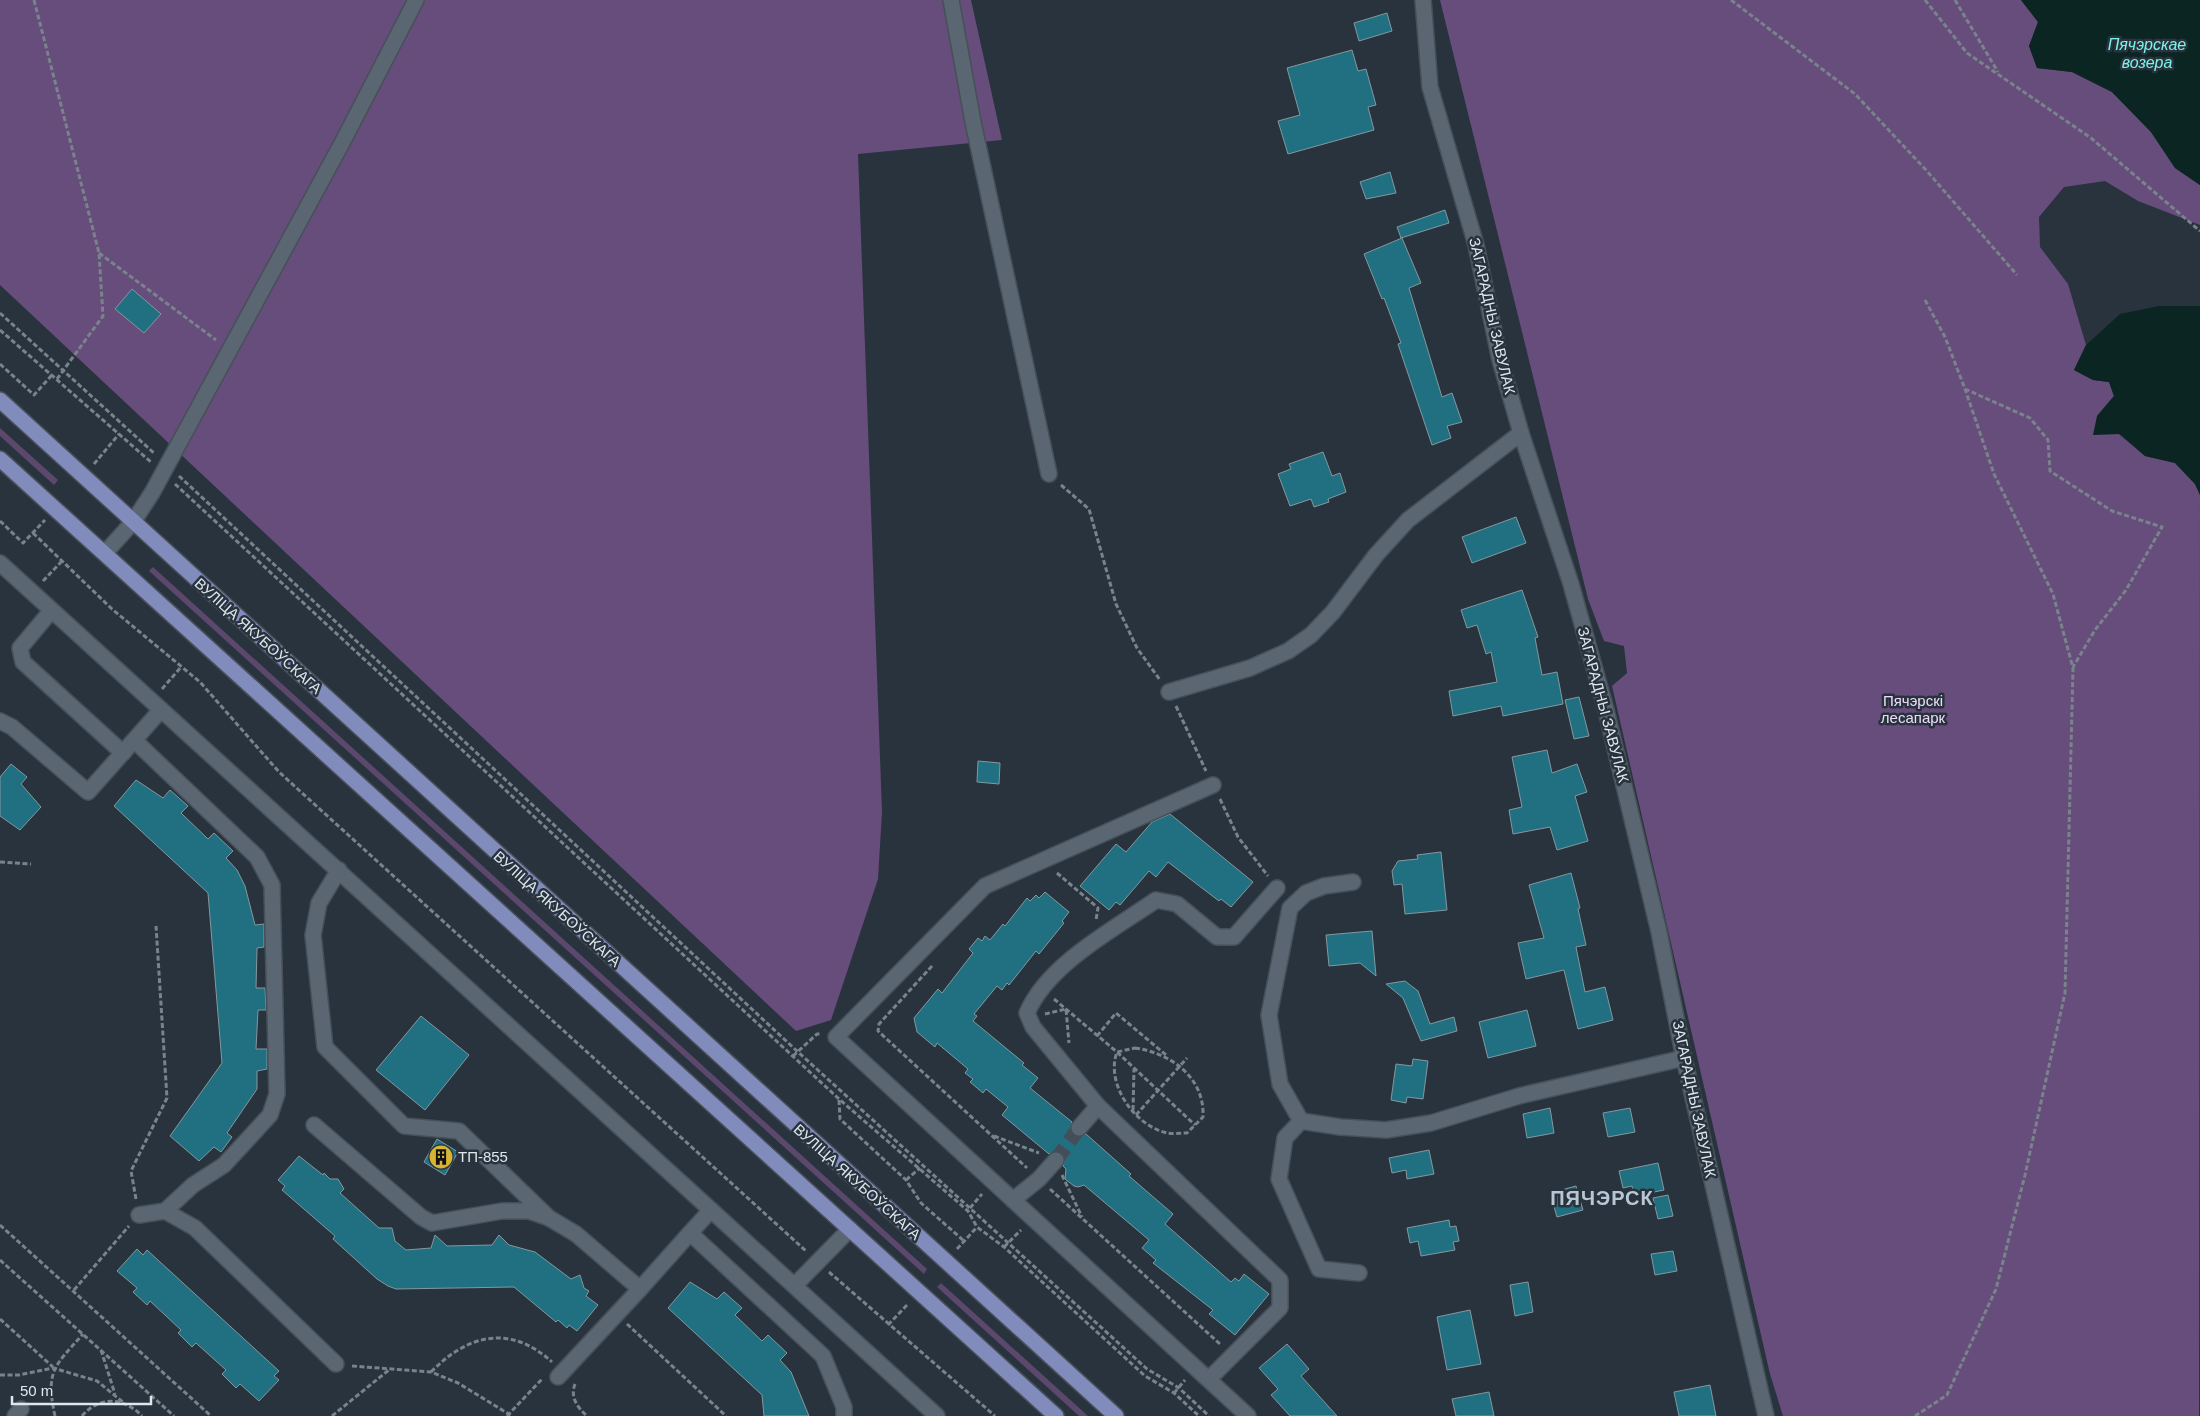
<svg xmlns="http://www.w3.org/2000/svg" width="2200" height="1416" font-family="Arial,sans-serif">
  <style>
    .green { fill: #5b486c }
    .forest { fill: #674d7b }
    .water { fill: #0b2522 }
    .building { fill: #217082; stroke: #84989e }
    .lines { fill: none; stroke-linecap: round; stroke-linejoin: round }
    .minor-tunnel { stroke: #434e58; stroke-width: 15; stroke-dasharray: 15 8; stroke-linecap: butt }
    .minor-casing { stroke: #475058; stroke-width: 18 }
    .major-casing { stroke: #475058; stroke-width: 18 }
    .path { stroke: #79838b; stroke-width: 3; stroke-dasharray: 5 2.5; stroke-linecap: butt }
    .minor { stroke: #5a6672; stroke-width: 15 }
    .major { stroke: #818bbc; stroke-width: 15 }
    .labels { text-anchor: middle; stroke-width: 5; stroke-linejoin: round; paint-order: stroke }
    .street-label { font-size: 15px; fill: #dfe7ed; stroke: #28333e }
    .park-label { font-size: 15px; fill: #ecdcfa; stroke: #28333e }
    .poi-label { font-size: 15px; fill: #dfe7ed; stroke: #28333e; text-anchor: start }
    .water-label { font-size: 16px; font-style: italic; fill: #7df2e4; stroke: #28333e }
    .district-label { font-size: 20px; font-weight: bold; letter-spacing: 1px; fill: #b9c7d4; stroke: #28333e }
  </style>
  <rect width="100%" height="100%" fill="#28333e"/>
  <g class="green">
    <polygon points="0,428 58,480 54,485 0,436"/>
    <polygon points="153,567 927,1269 924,1274 149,571"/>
    <polygon points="941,1283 1088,1416 1079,1416 937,1287"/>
  </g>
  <g class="forest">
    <polygon points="0,0 971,0 1002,140 858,154 882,812 878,879 831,1020 796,1031 0,285"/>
    <polygon points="1440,0 2021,0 2038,22 2029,46 2037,68 2072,72 2112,92 2151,132 2175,168 2200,185 2200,225 2138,201 2105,181 2064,187 2039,217 2040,247 2068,284 2086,345 2074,370 2093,380 2109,382 2114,396 2097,416 2145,456 2175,463 2195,484 2200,495 2199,1416 1783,1416 1770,1374 1612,686 1627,673 1624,646 1604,641 1588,599"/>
  </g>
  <g class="water">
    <polygon points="2021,0 2200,0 2200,185 2175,168 2151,132 2112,92 2072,72 2037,68 2029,46 2038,22"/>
    <polygon points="2159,306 2200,306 2200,495 2195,484 2175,463 2145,456 2120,434 2093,435 2097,416 2114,396 2109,382 2093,380 2074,370 2086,345 2120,314"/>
  </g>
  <g class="building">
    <polygon points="1387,13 1392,31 1359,41 1354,23"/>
    <polygon points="1352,50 1358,71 1366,69 1376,105 1368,107 1374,130 1288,154 1278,121 1300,115 1287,68"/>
    <polygon points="1390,172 1396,193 1366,199 1360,182"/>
    <polygon points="1445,210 1449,223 1401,238 1397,227"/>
    <polygon points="1402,238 1421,283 1409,288 1442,397 1452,393 1462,422 1447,426 1451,438 1432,445 1398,344 1401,343 1384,298 1382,299 1364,254"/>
    <polygon points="132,289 161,314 144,333 115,309"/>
    <polygon points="1323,452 1332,476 1340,473 1346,492 1328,499 1329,502 1314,507 1311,499 1290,506 1278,474 1291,469 1289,464"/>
    <polygon points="1516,517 1526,543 1472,563 1462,537"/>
    <polygon points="1522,590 1538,637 1535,638 1542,675 1557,672 1563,704 1503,716 1501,706 1453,716 1449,691 1497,682 1491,652 1486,654 1477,625 1467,628 1461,610"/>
    <polygon points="1579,697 1589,736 1574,739 1565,700"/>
    <polygon points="1547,750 1552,773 1577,764 1587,792 1575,796 1588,841 1557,850 1550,827 1513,834 1509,810 1522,807 1512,757"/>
    <polygon points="978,761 1000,763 999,784 977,782"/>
    <polygon points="11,764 27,777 21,784 41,807 20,830 0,816 0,777"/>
    <polygon points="136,780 163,798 170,790 188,806 181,813 208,839 214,833 233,851 226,858 237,870 245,886 255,925 264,924 264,947 257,948 256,988 265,988 266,1010 258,1010 256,1049 267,1049 267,1069 257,1071 257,1089 227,1133 232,1137 221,1152 214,1147 199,1161 170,1136 222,1063 208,893 114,806"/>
    <polygon points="1170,814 1253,882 1231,907 1221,899 1219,901 1168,862 1156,877 1149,871 1120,905 1116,902 1109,910 1080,886 1116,844 1126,852 1152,822"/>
    <polygon points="1441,852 1447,910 1405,914 1402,884 1394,885 1392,871 1398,861 1418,859 1417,855"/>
    <polygon points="1571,873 1580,908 1578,909 1586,945 1576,947 1585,992 1605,987 1613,1020 1578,1029 1564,970 1526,979 1518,943 1544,938 1529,885"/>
    <polygon points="1045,892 1069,912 1062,921 1064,923 1039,954 1036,951 1009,985 1007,983 1002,990 997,986 974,1014 977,1016 973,1021 1024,1063 1022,1065 1038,1078 1030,1088 1072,1122 1070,1131 1073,1135 1078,1137 1086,1134 1131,1174 1129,1176 1173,1214 1165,1224 1231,1282 1235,1278 1239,1281 1244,1274 1269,1294 1235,1335 1209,1314 1213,1310 1153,1263 1156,1260 1142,1248 1149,1240 1084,1185 1078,1187 1074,1186 1065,1179 1066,1169 1063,1166 1065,1158 1063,1153 1057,1151 1049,1154 1002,1115 1008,1107 986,1089 983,1093 970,1082 973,1079 965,1073 968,1069 937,1043 935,1047 917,1032 914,1018 938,989 942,993 973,953 969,949 978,938 982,941 985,936 990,940 1003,924 1005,926 1027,898 1030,901 1036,895 1039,898"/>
    <polygon points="1372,931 1376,976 1360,963 1329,966 1326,935"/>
    <polygon points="1405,981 1418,991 1430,1024 1454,1017 1457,1031 1421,1041 1403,998 1386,984"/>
    <polygon points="1527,1010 1536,1046 1488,1058 1479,1022"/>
    <polygon points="421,1016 469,1055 425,1110 376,1070"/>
    <polygon points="1413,1059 1428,1061 1423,1099 1407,1097 1406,1103 1391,1100 1396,1064 1412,1066"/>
    <polygon points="1550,1108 1554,1133 1527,1138 1523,1114"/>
    <polygon points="1630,1108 1635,1132 1608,1137 1603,1113"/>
    <polygon points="437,1139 458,1152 445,1175 424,1162"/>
    <polygon points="1429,1150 1434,1174 1407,1179 1406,1170 1392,1173 1389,1158"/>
    <polygon points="299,1156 323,1175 324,1173 330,1179 338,1179 344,1189 340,1193 379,1228 392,1228 395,1241 406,1250 431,1248 435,1235 447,1246 492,1245 499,1235 509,1245 535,1252 571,1279 580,1275 584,1288 589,1291 586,1296 598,1305 577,1331 569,1325 567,1328 558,1320 556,1322 514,1287 396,1289 388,1286 377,1279 333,1239 335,1236 282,1190 285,1186 278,1180"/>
    <polygon points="1658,1163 1664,1190 1634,1196 1632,1186 1623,1188 1619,1171"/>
    <polygon points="1576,1186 1583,1210 1557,1217 1550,1193"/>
    <polygon points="1668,1195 1673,1216 1658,1219 1653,1198"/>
    <polygon points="1449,1220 1450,1227 1456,1226 1459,1241 1453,1242 1455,1250 1421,1256 1418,1241 1410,1243 1407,1228"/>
    <polygon points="137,1249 143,1255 147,1250 279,1371 274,1376 279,1380 259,1401 240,1384 236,1388 222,1374 226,1370 196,1343 192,1347 178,1333 181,1330 150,1301 147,1305 133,1292 137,1288 117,1271"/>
    <polygon points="1673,1251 1677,1271 1655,1275 1651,1254"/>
    <polygon points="690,1282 717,1299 724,1292 742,1308 735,1315 762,1341 768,1335 787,1353 780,1360 791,1372 809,1416 764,1416 762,1395 668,1308"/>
    <polygon points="1528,1282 1533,1312 1515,1316 1510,1285"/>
    <polygon points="1470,1310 1481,1364 1447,1370 1437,1317"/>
    <polygon points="1287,1344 1309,1369 1301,1376 1337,1416 1290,1416 1271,1395 1278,1389 1259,1368"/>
    <polygon points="1710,1385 1716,1416 1679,1416 1674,1392"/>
    <polygon points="1489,1392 1494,1416 1456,1416 1452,1399"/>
  </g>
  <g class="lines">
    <polyline class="minor-tunnel" points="1056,1160 1079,1128"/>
    <defs>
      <g id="minor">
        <polyline points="951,0 973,122 1049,474"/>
        <polyline points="1423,0 1430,87 1476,245 1500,360 1521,433 1571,584 1606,710 1659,932 1684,1058 1766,1416"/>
        <polyline points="105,553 133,522 152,493 342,143 416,0"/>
        <polyline points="0,563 711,1210 690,1233 823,1356 844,1407 844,1416"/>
        <polyline points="51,611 20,648 23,662 123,753"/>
        <polyline points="1169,692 1250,668 1288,651 1311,635 1333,612 1376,555 1408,520 1521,433"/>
        <polyline points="0,721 12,727 88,792 160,711"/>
        <polyline points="135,741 257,857 272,885 277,1094 270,1115 224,1165 193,1185 165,1211"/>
        <polyline points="339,870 319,903 313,935 325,1047 404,1126 459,1131 549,1218"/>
        <polyline points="1301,1121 1280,1084 1269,1015 1290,908 1306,893 1324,886 1353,882"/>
        <polyline points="314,1125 421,1217 432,1223 502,1211 529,1211 549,1218 576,1234 640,1289 690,1233"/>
        <polyline points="1079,1128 1098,1106"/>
        <polyline points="1056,1160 1039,1179 1013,1200 1248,1416"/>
        <polyline points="1013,1200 836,1037 985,886 1213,785"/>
        <polyline points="711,1210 937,1416"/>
        <polyline points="139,1215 165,1211 195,1228 336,1364"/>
        <polyline points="1359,1273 1319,1269 1279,1179 1285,1138 1301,1121 1340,1127 1386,1130 1431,1123 1519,1096 1684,1058"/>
        <polyline points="795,1285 850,1229"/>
        <polyline points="558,1377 640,1289"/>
        <path d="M1209,1379L1280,1308V1280L1098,1106L1033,1027L1027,1013C1048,964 1114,929 1156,900L1177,904L1217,937H1234L1277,888"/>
        <polyline points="15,1416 21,1409"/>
      </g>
      <g id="major">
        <polyline points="0,400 1116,1416"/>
        <polyline points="0,459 1056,1416"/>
      </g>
    </defs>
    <use href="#minor" class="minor-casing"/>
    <use href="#major" class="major-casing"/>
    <g class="path">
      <polyline points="34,0 99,253 103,316 57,379"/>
      <polyline points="1731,0 1855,94 1926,170 2017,275"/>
      <polyline points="1925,0 1967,53 2091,138 2200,231"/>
      <polyline points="1955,0 1998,72"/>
      <polyline points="99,253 216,340"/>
      <polyline points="1925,300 1945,337 1965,389 2030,418 2048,440 2050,471 2112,511 2162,527 2126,590 2095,630 2073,667"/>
      <polyline points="0,313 155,454"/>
      <polyline points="0,330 152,463"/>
      <polyline points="0,364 34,395 52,375"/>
      <polyline points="94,464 119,434"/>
      <polyline points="179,476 798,1052 1147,1369 1179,1388 1209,1416"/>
      <polyline points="175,484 839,1099 968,1211 977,1227 1004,1247 1145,1376 1174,1393 1199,1416"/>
      <polyline points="1061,485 1089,509 1116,604 1137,648 1160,680"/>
      <polyline points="0,521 23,543 45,520"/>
      <polyline points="33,533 112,609 200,682 279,772 806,1251"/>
      <polyline points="43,581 62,561"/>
      <polyline points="162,689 181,667"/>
      <polyline points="1176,706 1206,771"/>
      <polyline points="1220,799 1238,837 1268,876"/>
      <polyline points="0,862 31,864"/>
      <polyline points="1057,873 1098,908 1096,920"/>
      <polyline points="932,966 879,1024 878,1031 1027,1168"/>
      <polyline points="1054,999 1117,1052 1195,1125"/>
      <polyline points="1045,1014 1066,1009 1069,1043"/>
      <polyline points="1097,1036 1116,1013 1166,1055"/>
      <path d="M1135,1048C1170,1053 1205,1077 1203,1117L1187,1133C1180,1133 1173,1134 1167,1133C1135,1126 1105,1084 1117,1052Z"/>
      <polyline points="793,1056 817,1034 821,1034"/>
      <polyline points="839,1100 840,1119 906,1180 921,1203 964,1241"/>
      <polyline points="1133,1110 1134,1069"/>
      <polyline points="1136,1115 1187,1058"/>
      <polyline points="994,1136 1039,1153"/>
      <polyline points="1062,1175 1082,1217"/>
      <polyline points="906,1180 920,1168"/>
      <polyline points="1050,1189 1221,1345"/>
      <polyline points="136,1199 131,1171 167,1098 156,926"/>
      <polyline points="970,1208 982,1194"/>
      <polyline points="0,1225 211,1416"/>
      <polyline points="1004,1247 1021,1230"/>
      <polyline points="957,1249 977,1227"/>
      <polyline points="0,1260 174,1416"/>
      <polyline points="829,1272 995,1416"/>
      <polyline points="74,1290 129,1226"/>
      <polyline points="0,1319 53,1367"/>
      <polyline points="627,1324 726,1416"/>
      <polyline points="888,1325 907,1305"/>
      <polyline points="101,1350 115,1394"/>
      <polyline points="352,1366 431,1372 458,1383 512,1416"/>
      <path d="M431,1372C468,1334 510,1324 552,1362"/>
      <polyline points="0,1375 19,1375 53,1368 97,1381 124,1403"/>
      <path d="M575,1384C570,1397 577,1407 587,1416"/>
      <polyline points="1174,1393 1185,1380"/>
      <path d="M55,1416C45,1370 55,1366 83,1334"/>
      <path d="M82,1416C99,1396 124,1397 142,1416"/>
      <polyline points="332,1416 390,1369"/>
      <polyline points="507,1416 543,1378"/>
      <polyline points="1915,1416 1947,1395 1996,1289 2025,1175 2065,993 2073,668 2053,594 1994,474 1965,389"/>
    </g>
    <use href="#minor" class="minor"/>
    <use href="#major" class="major"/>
  </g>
  <defs>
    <symbol id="building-disc" viewBox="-11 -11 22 22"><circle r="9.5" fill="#d7b434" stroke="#28333e"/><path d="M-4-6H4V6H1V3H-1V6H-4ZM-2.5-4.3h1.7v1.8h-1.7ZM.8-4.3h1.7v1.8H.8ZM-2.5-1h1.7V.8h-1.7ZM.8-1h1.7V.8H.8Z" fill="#111"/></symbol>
  </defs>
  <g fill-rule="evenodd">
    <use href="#building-disc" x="427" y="1143" width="28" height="28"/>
  </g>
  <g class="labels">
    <g class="street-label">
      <text transform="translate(1492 316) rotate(77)" y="5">ЗАГАРАДНЫ ЗАВУЛАК</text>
      <text transform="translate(258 636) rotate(42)" y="5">ВУЛІЦА ЯКУБОЎСКАГА</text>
      <text transform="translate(1603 705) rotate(75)" y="5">ЗАГАРАДНЫ ЗАВУЛАК</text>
      <text transform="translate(557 909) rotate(42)" y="5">ВУЛІЦА ЯКУБОЎСКАГА</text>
      <text transform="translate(1694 1099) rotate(78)" y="5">ЗАГАРАДНЫ ЗАВУЛАК</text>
      <text transform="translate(857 1182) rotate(42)" y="5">ВУЛІЦА ЯКУБОЎСКАГА</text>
    </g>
    <g class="park-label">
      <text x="1913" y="706">Пячэрскі<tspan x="1913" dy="17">лесапарк</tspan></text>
    </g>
    <g class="poi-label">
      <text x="458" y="1162">ТП-855</text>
    </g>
    <g class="water-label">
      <text x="2147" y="50">Пячэрскае<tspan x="2147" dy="18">возера</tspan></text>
    </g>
    <g class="district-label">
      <text x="1602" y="1205">ПЯЧЭРСК</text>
    </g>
  </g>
  <path d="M12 1396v8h139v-8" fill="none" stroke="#dfe7ed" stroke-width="2.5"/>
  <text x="20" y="1396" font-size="15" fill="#dfe7ed" stroke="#28333e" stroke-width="4" paint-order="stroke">50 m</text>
</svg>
